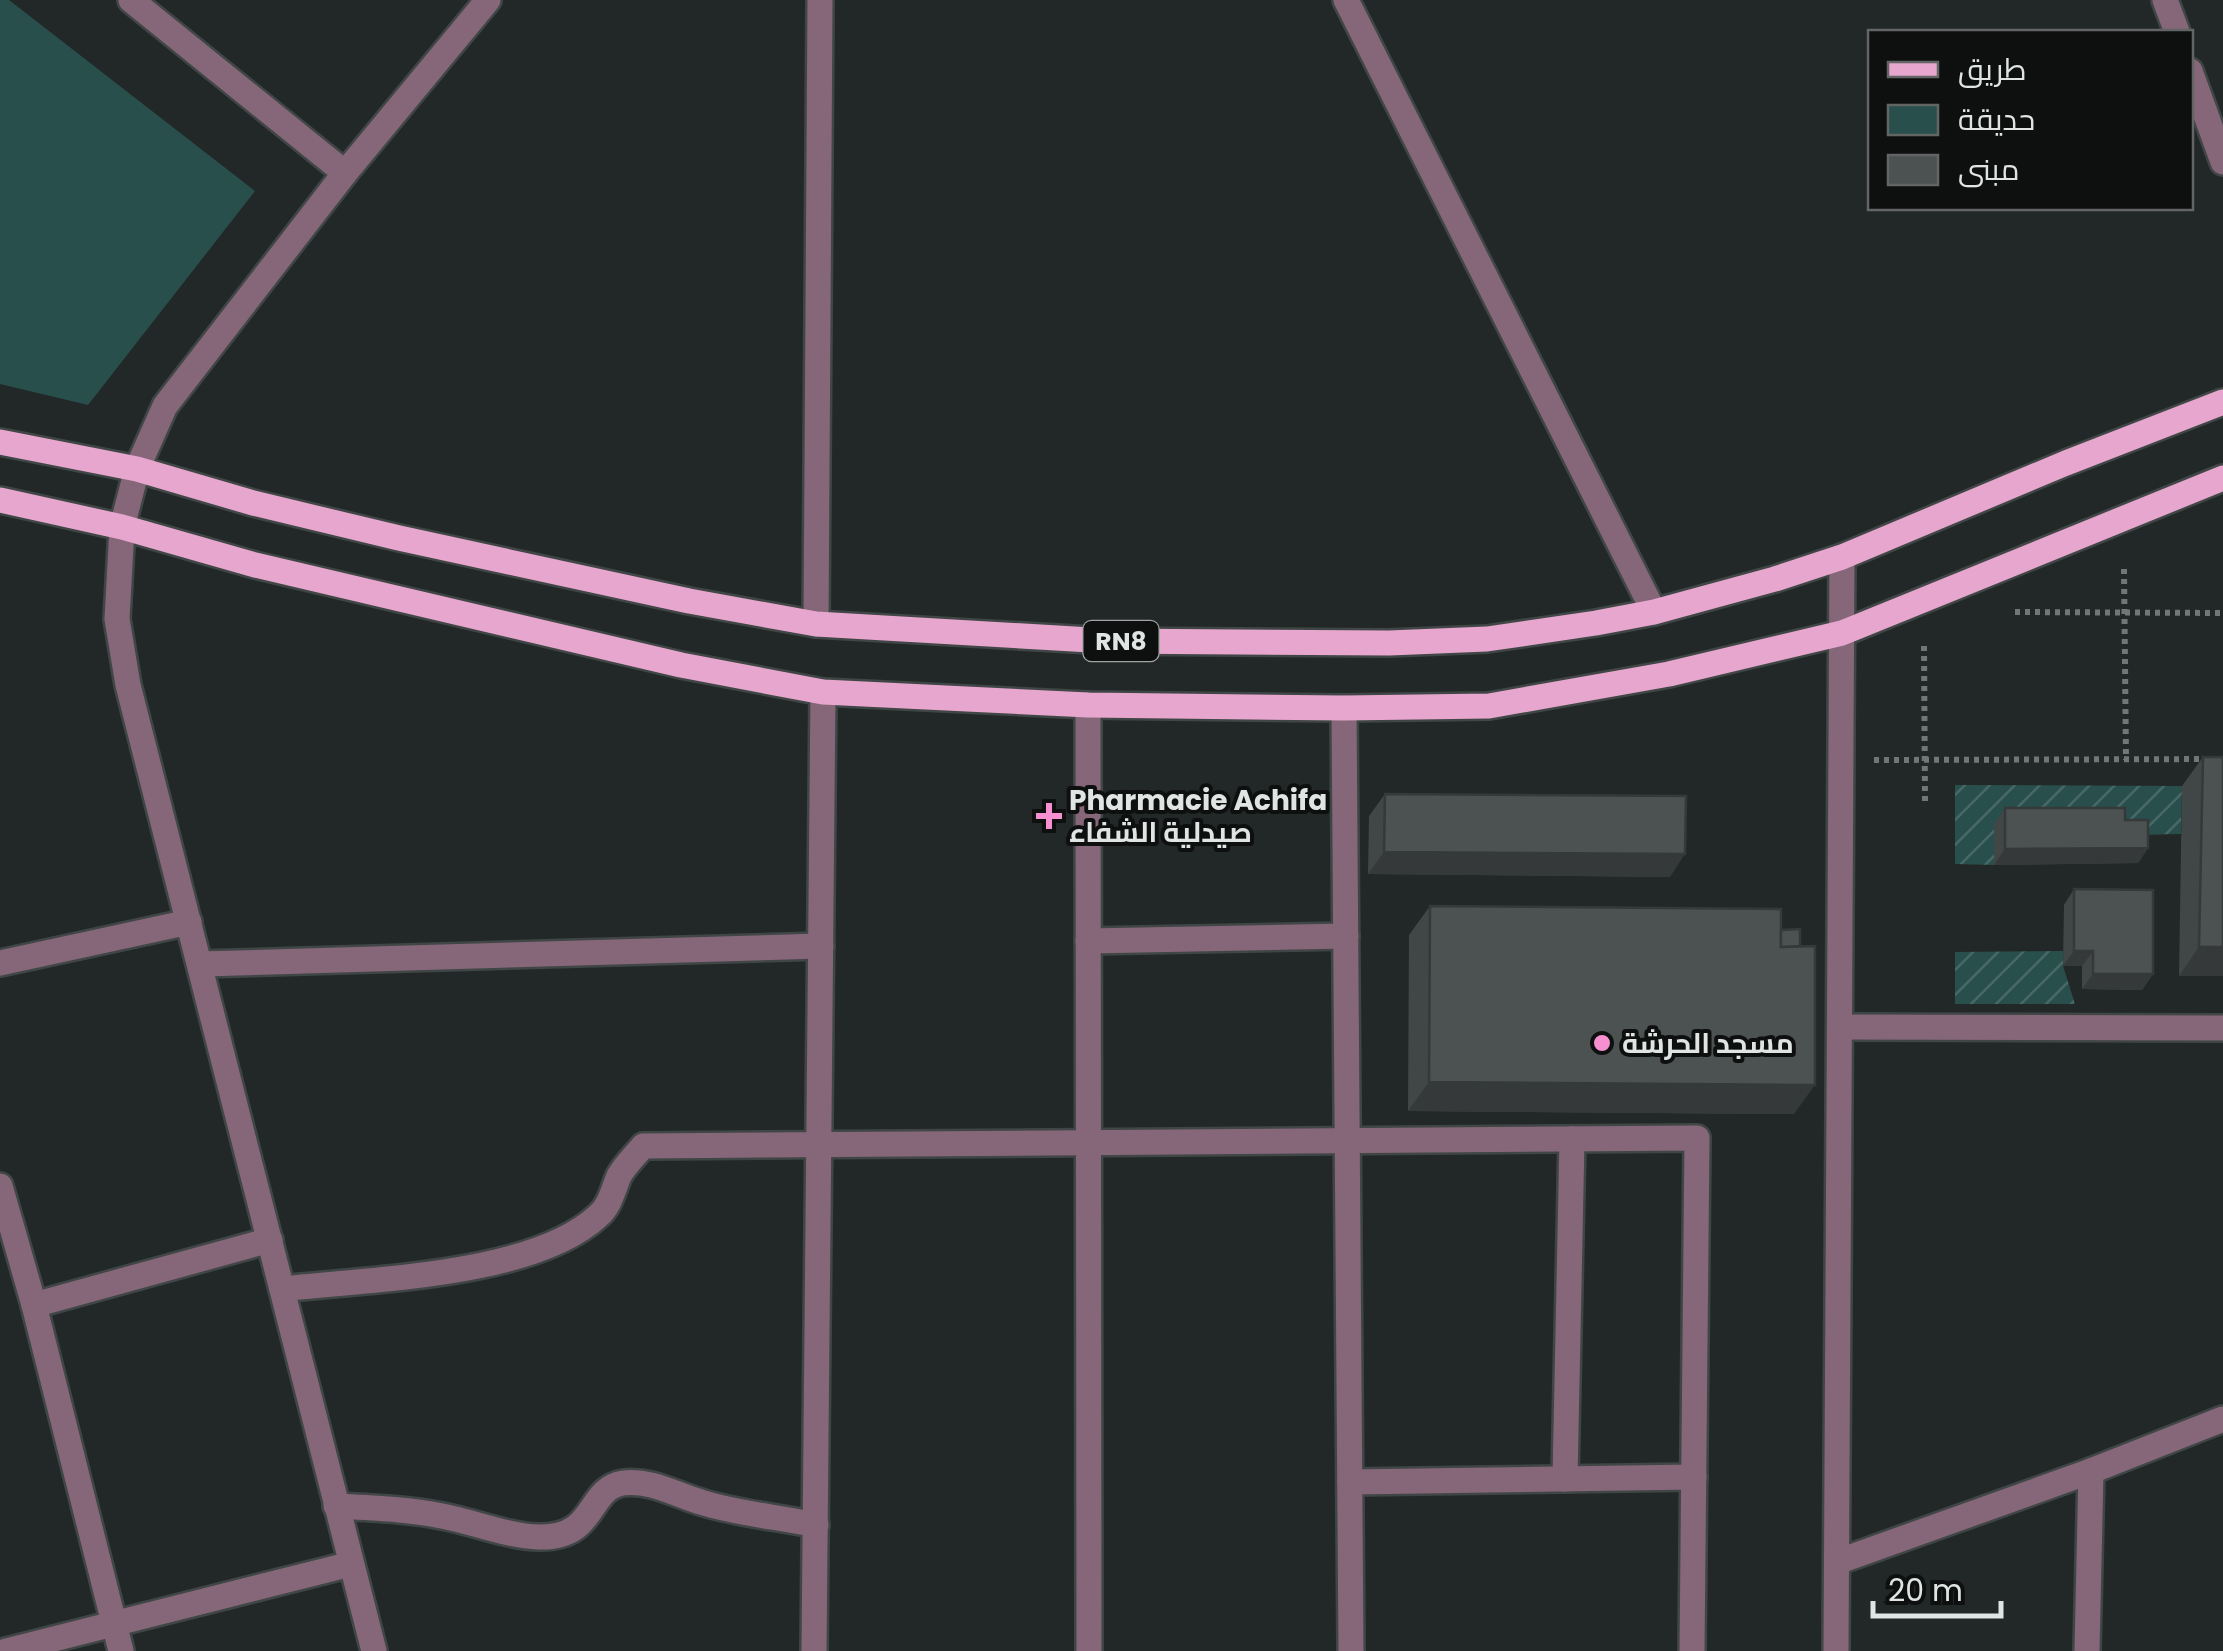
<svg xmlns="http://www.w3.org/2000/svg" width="2223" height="1651" font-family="Poppins,Cairo,sans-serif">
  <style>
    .green { fill: #294f4d }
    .garden { fill: url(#garden-furrows) }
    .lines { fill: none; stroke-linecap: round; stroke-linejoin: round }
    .minor-casing { stroke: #404645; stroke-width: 30 }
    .major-casing { stroke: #404645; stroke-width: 30 }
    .path { stroke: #727776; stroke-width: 6; stroke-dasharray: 5 5; stroke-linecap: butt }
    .minor { stroke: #866779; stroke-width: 25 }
    .major { stroke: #e6a6cd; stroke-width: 25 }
    .wall { fill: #414746 }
    .shaded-wall { fill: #353939 }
    .building { fill: #4c5251; stroke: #353939; stroke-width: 2.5 }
    .poi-dot { fill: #f690d0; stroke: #0e1010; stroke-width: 4 }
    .labels { text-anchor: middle; stroke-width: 8; stroke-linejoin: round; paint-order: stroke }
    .shield { fill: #0e1010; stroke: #a1a4a4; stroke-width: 2.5 }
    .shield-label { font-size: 25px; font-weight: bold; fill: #e0e4e3 }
    .poi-label { font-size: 28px; font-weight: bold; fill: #e0e4e3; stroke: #0e1010; text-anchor: start }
  </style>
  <defs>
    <pattern id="garden-furrows" width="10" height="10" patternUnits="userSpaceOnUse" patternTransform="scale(2.5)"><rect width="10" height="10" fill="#294f4d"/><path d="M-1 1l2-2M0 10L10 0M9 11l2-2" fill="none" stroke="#486866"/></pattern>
  </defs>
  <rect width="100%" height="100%" fill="#222827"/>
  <polygon class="green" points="0,0 9,0 255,191 88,405 0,384"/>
  <g class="garden">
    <polygon points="1955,785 2182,786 2181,834 2137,835 1994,824 1994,865 1955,864"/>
    <polygon points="2063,951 2063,966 2075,1004 1955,1004 1955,952"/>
  </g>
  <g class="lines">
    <defs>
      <g id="minor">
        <polyline points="131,0 345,173"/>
        <polyline points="1346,0 1654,612"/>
        <polyline points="2165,0 2177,32"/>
        <polyline points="2190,71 2223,162"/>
        <polyline points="816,624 820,0"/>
        <polyline points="1088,705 1089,1651"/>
        <polyline points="1344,708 1351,1651"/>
        <polyline points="1088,941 1346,936"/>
        <polyline points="0,963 189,922"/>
        <polyline points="201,964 821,946"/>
        <polyline points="1840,1027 2223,1028"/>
        <polyline points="0,1186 34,1305 121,1651"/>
        <path d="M282,1289C370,1279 533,1276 598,1216C610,1206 613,1190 619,1176C625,1165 635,1156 643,1146L1697,1138L1692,1651"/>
        <polyline points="34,1305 270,1240"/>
        <polyline points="1565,1479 1572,1139"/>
        <polyline points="1350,1482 1694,1477"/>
        <path d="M336,1506C372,1508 408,1509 442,1516C474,1522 506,1536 539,1537C598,1538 586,1489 623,1483C651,1479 678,1496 704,1503C740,1514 779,1517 816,1525"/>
        <polyline points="1837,1562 2091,1471 2223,1419"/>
        <polyline points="6,1651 351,1564"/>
        <polyline points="374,1651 128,685 117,619 122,527 137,469 165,406 345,173 488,0"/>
        <polyline points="814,1651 823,692"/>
        <polyline points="1836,1651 1842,557"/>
        <polyline points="2087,1651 2091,1471"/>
      </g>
      <g id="major">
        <polyline points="0,442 137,469 253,503 399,538 689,601 816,624 1108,641 1389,643 1487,639 1596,623 1654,612 1775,579 1842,557 2066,463 2223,402"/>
        <polyline points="0,500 122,527 255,565 681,665 823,692 1088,705 1344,708 1489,706 1669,674 1842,633 2223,478"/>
      </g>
    </defs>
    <use href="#minor" class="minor-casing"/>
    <use href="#major" class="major-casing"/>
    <g class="path">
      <polyline points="2124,569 2126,760"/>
      <polyline points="2015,612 2223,613"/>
      <polyline points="1924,646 1925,801"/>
      <polyline points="1874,760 2223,759"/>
    </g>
    <use href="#minor" class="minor"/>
    <use href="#major" class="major"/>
  </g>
  <g class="wall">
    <polygon points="2203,757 2223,757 2223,976 2179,976 2182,786"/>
    <polygon points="1385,794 1670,877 1368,874 1369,816"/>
    <polygon points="2005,808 2125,820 2148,848 2138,863 1994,865 1994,824"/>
    <polygon points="2074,889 2153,974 2142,990 2082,989 2082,966 2063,966 2064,905"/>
    <polygon points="1430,906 1781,930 1794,1114 1408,1111 1409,935"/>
  </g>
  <g class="shaded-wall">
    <polygon points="2148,848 2138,863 1994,865 2005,849"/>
    <polygon points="1384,852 1685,854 1670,877 1368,874"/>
    <polygon points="2199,947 2223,947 2223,976 2179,976"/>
    <polygon points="2074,951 2093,951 2082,966 2063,966"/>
    <polygon points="2093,974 2153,974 2142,990 2082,989"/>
    <polygon points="1429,1082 1815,1085 1794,1114 1408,1111"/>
  </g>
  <g class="building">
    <polygon points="2203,757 2223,757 2223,947 2199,947"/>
    <polygon points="1385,794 1686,796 1685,854 1384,852"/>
    <polygon points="2005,808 2125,808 2125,820 2148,820 2148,848 2005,849"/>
    <polygon points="2074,889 2153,890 2153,974 2093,974 2093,951 2074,951"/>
    <polygon points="1430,906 1781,909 1781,947 1815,946 1815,1085 1429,1082"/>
    <polygon points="1800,929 1800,946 1781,947 1781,930"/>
  </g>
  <g class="poi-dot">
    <path d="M1044 801h10v10h10v10h-10v10h-10v-10h-10v-10h10z"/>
    <circle cx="1602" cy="1043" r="10"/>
  </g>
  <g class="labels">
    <rect class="shield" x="1083.5" y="621" width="75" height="40" rx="8"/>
    <g class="shield-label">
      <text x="1121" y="650">RN8</text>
    </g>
    <g class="poi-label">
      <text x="1069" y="810">Pharmacie Achifa<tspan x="1069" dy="32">صيدلية الشفاء</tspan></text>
      <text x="1622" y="1053">مسجد الحرشة</text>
    </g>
  </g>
  <rect x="1868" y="30" width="325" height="180" fill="#0e1010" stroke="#626564" stroke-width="2.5"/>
  <rect x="1888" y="62" width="50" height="15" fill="#e6a6cd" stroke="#626564" stroke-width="2.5"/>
  <text x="1958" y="80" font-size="30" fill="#e0e4e3">طريق</text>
  <rect x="1888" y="105" width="50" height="30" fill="#294f4d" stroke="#626564" stroke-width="2.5"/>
  <text x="1958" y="130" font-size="30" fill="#e0e4e3">حديقة</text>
  <rect x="1888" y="155" width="50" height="30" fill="#4c5251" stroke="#626564" stroke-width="2.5"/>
  <text x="1958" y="180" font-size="30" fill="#e0e4e3">مبنى</text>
  <path d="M1873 1601v15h128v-15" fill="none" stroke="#e0e4e3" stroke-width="5"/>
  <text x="1888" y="1601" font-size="30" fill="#e0e4e3" stroke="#0e1010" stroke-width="8" paint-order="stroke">20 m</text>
</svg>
